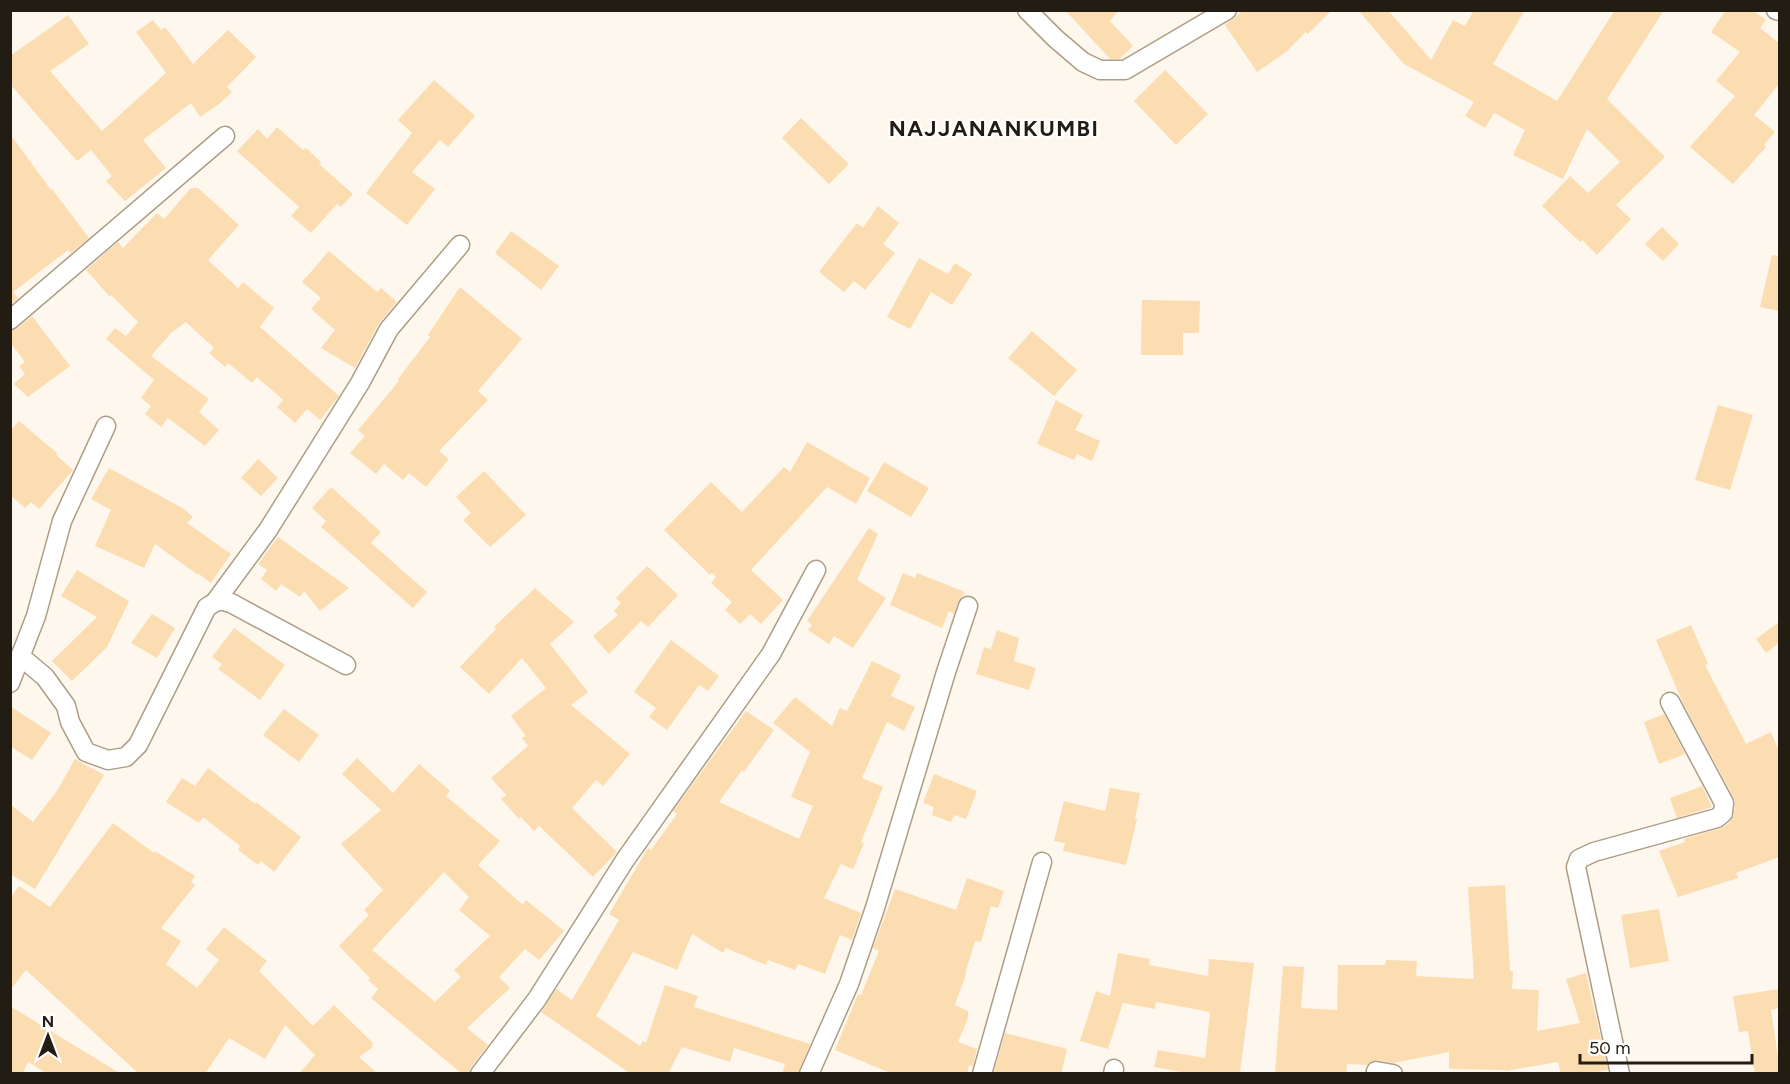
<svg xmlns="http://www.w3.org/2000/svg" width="1790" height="1084" font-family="Figtree,sans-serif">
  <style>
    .building { fill: #fbddb1; fill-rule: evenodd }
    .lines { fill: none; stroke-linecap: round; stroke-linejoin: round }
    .street-casing { stroke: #ad9d84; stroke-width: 21 }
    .street { stroke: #fff; stroke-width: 18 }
    .labels { text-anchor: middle; stroke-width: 4.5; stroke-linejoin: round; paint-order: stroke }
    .district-label { font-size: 22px; font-weight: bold; letter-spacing: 1.5px; fill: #221c13; stroke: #fff }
  </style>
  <rect width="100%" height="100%" fill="#fef7ed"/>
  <g class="building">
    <polygon points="1065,10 1119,10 1110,21 1133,46 1119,59 1110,59"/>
    <polygon points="1244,10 1332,10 1308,34 1306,32 1286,52 1257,72 1225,25"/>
    <polygon points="1358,10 1388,10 1431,60 1453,20 1465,26 1474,10 1525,10 1493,64 1557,101 1615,10 1664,10 1607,99 1665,157 1616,205 1631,219 1597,255 1582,240 1580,242 1542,206 1570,176 1588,193 1620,162 1587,129 1563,179 1513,155 1525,130 1494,113 1485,128 1465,116 1474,102 1404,64"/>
    <polygon points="1726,10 1752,10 1766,20 1760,28 1779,43 1779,84 1754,115 1775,132 1764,145 1766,147 1733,184 1690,147 1735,96 1716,81 1740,52 1711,32"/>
    <polygon points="68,15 89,44 50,71 102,131 166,73 136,32 153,20 161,30 165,27 193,64 228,30 256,57 227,87 232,92 219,104 200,117 191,103 143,140 166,168 125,201 106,181 112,176 91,150 77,161 10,84 10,56"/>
    <polygon points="1165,70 1208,114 1176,145 1134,101"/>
    <polygon points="434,80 475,116 448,147 440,140 412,172 435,189 407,225 366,193 412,133 398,120"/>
    <polygon points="801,118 849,164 829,184 782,138"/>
    <polygon points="277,127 303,150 306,148 321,162 319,164 353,194 341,207 337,204 311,233 291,216 299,207 237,151 258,129 267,139"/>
    <polygon points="10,134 51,190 52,189 89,238 71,253 68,250 13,292 18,298 10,305"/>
    <polygon points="191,188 198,188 239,225 208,260 238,288 243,282 274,308 260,327 339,396 320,420 307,409 295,423 277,407 283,400 257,377 252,383 228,363 225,367 209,353 214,348 186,322 171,333 151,356 209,399 199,412 219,430 205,446 168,418 161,427 145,414 151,406 141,398 154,380 106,339 115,328 126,336 138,322 111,295 110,297 86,270 118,242 123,248 157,213 164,219"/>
    <polygon points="878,206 899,223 883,244 895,253 865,290 854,281 844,292 819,272 857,223 863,228"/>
    <polygon points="1662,227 1679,244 1663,261 1645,244"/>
    <polygon points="511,231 559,266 541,290 495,253"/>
    <polygon points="329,251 377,292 381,288 397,302 379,323 355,368 321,348 335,330 311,309 321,298 302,282"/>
    <polygon points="1772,255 1779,256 1779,311 1760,307"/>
    <polygon points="919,258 948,274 955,263 972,274 952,305 931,292 910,329 887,317"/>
    <polygon points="460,287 522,339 478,391 488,400 439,451 449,459 426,487 409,473 403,480 384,464 376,474 350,453 365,436 358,430 399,381 398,379 430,337 428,335"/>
    <polygon points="1142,300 1200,301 1199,333 1183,333 1183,355 1141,355"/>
    <polygon points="32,316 70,366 28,397 14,384 25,374 19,366 25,362 10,342 10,331 17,329"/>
    <polygon points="1032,331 1077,370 1054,396 1008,358"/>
    <polygon points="1056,400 1083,415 1075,430 1100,441 1092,461 1077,454 1074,460 1037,444"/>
    <polygon points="1718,405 1753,415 1730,490 1695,480"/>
    <polygon points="19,421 57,453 56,455 73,470 39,509 31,502 25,508 10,495 10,431"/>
    <polygon points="807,442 870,478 856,504 827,487 751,570 783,600 761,624 750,614 740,624 725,610 732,602 711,583 716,577 712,573 710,575 664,530 711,482 742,512 784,467 790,472"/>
    <polygon points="258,459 278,478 261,496 241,478"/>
    <polygon points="884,462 929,488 911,517 867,491"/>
    <polygon points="109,468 184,509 193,517 187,523 231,554 211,583 199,574 198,575 155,544 144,568 95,546 111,510 91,499"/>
    <polygon points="484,471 526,515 490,547 463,520 471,513 456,497"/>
    <polygon points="331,487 381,532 371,543 427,592 413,608 321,527 326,521 312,508"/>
    <polygon points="869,528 878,534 857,580 886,598 853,648 834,636 829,644 808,630 812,625 807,621"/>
    <polygon points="278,537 349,588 320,611 304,591 300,597 281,584 276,591 261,579 267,570 258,564"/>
    <polygon points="647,566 678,595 648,627 641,621 609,654 593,636 618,615 614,611 621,603 616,598"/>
    <polygon points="77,570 129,601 107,647 72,681 52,661 97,617 61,596"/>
    <polygon points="903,573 915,578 917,573 965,592 958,602 954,614 949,611 942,628 890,605"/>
    <polygon points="535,588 574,622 550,644 588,692 571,705 630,754 603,786 596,780 572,808 617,852 593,877 539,826 534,831 521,817 519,819 501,799 506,795 491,778 528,746 522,738 526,736 511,716 546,688 522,658 489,694 460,667 496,629 494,627"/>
    <polygon points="152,614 175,628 157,658 131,643"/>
    <polygon points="1779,622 1779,643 1766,653 1756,639"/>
    <polygon points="1691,625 1708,664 1705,665 1746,744 1771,732 1779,751 1779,857 1736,873 1738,878 1678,897 1659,851 1685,842 1684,839 1724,827 1730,822 1734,815 1735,804 1734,798 1682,701 1656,640"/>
    <polygon points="234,628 285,665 260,700 218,669 222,664 212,657"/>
    <polygon points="997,630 1019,638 1014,661 1036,668 1029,690 976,674 984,647 991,649"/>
    <polygon points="671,640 719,676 708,691 699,685 667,730 649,717 656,708 634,692"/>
    <polygon points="872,661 901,675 891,696 915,707 904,731 887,722 862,778 883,787 861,842 864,843 853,869 841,864 824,898 861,913 852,940 840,935 825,974 798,964 795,970 768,960 766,965 726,948 723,953 692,934 677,970 633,952 596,1016 640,1046 643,1041 646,1043 665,985 698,996 694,1007 810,1044 798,1074 782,1074 785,1064 734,1048 730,1062 682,1047 668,1074 631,1074 541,1012 556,989 572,1000 619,920 609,914 648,848 651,850 677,814 673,811 746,711 774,730 744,772 742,770 719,802 799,839 813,806 791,797 810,752 773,723 795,697 832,726 840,708 847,711"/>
    <polygon points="10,706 51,733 32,760 10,746"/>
    <polygon points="284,709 319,735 299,762 263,735"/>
    <polygon points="1664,714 1685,754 1659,764 1644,722"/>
    <path d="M357,758L393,793L419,764L450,791L446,796L500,841L478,865L523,905L526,900L564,931L539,960L525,949L499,977L510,988L467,1028L488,1045L471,1067L469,1074H462L371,998L378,989L368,980L370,978L339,946L369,915L364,910L383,890L341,844L381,810L342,774ZM444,872L469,897L459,910L490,936L454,970L461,977L435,1002L372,950Z"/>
    <polygon points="75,759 104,775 35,889 10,874 10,804 33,822 57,791"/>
    <polygon points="208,768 255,804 256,802 301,837 274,872 261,861 258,865 238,850 240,846 203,817 199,823 166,802 182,778 195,786"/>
    <polygon points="934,774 977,791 966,819 954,815 951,822 932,815 934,807 923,803"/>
    <polygon points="1702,786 1712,807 1677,818 1670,798"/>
    <polygon points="1110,788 1140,793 1135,819 1137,819 1126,865 1063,851 1065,843 1054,841 1064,801 1105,811"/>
    <polygon points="113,823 154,853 155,851 195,876 191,882 195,885 161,928 181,941 166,964 197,988 219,960 206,949 224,927 267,961 259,971 313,1026 334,1005 373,1043 372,1045 373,1047 359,1057 378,1074 299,1074 315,1055 285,1025 265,1059 229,1038 205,1074 139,1074 26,970 10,990 10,898 19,886 50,907"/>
    <polygon points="967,878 1004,891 998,908 991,906 981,942 975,941 965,974 966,974 955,1005 968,1011 968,1018 958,1042 977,1049 973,1066 969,1065 967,1074 893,1074 835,1050 858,994 861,995 879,951 873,948 895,889 956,910"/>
    <polygon points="1505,885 1510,971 1513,971 1512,989 1539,990 1537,1031 1580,1023 1566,979 1586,973 1608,1070 1599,1071 1600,1074 1561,1074 1558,1062 1505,1071 1505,1070 1449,1069 1449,1052 1394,1063 1377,1060 1372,1061 1367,1065 1347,1064 1346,1074 1275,1074 1283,966 1304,967 1301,1008 1337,1010 1338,965 1385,965 1386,960 1417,961 1416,976 1474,979 1468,887"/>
    <polygon points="1659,909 1669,961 1630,968 1621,915"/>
    <polygon points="1118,953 1150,959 1149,965 1208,976 1209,959 1254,963 1240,1073 1192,1074 1154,1067 1158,1050 1205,1058 1210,1013 1205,1011 1156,1002 1155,1009 1123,1003 1108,1049 1080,1041 1096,991 1110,996"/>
    <polygon points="1779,989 1779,1008 1771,1010 1779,1064 1779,1074 1755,1074 1748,1031 1739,1032 1733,996"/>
    <polygon points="10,1006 121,1074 48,1074 28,1062 22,1074 10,1074"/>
    <polygon points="1005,1033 1067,1049 1061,1074 1002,1074 994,1072"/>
  </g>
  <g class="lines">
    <defs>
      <g id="street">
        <polyline points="1027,10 1055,38 1083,62 1100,70 1125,70 1227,10"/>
        <polyline points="1776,10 1780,11"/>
        <polyline points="10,320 225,136"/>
        <polyline points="215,602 268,530 360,383 389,329 460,245"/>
        <polyline points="20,656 45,677 66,706 70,722 86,752 108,760 126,757 138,745 207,607 219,600 231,603 346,665"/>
        <polyline points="10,683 36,616 62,521 106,426"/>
        <polyline points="1376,1071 1393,1074"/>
        <polyline points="480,1074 537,999 625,860 771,654 816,570"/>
        <polyline points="809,1074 849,984 875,908 946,672 968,606"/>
        <polyline points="982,1074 1042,862"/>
        <polyline points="1113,1074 1114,1069"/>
        <polyline points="1620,1074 1576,867 1579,859 1594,852 1717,818 1723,813 1724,803 1670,702"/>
      </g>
    </defs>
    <use href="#street" class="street-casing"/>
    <use href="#street" class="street"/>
  </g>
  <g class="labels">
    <g class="district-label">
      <text x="994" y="136">NAJJANANKUMBI</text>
    </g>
  </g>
  <rect width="1790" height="1084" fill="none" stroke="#221c13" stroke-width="24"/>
  <g transform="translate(48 1036)" stroke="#ffffff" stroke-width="4.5" paint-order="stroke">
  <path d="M0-4.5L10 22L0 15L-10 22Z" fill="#221c13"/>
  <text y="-9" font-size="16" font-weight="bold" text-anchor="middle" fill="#221c13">N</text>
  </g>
  <path d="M1580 1054v9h172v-9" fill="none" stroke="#221c13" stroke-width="3"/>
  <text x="1589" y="1054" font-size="18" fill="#221c13" stroke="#ffffff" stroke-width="4.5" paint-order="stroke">50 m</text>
</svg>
